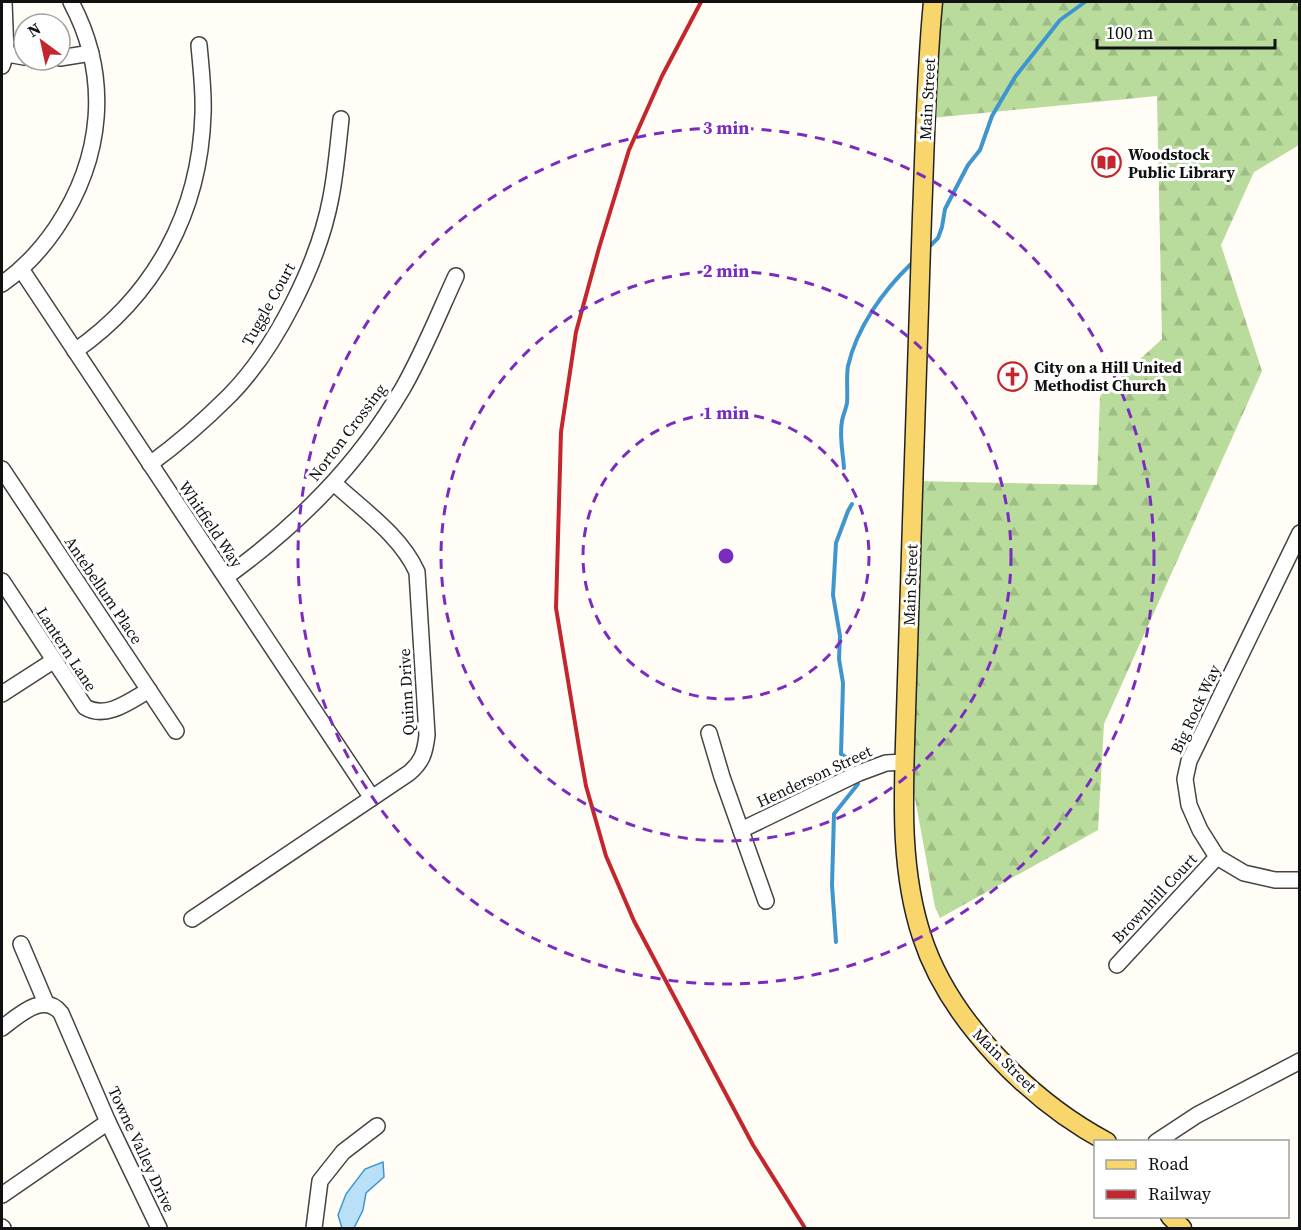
<svg xmlns="http://www.w3.org/2000/svg" width="1301" height="1230" font-family="'Source Serif 4',serif">
  <style>
    .forest { fill: url(#forest-firs) }
    .water { fill: #b9e0f7; stroke: #3f96cf; stroke-width: 1.5 }
    .lines { fill: none; stroke-linecap: round; stroke-linejoin: round }
    .stream { stroke: #3f96cf; stroke-width: 4 }
    .minor-casing { stroke: #444; stroke-width: 18 }
    .major-casing { stroke: #222; stroke-width: 21 }
    .minor { stroke: #fff; stroke-width: 15 }
    .major { stroke: #f9d66b; stroke-width: 18 }
    .rail { stroke: #c4262e; stroke-width: 4 }
    .ring { fill: none; stroke: #7b2cbf; stroke-width: 3; stroke-dasharray: 10 8 }
    .labels { text-anchor: middle; stroke-width: 6; stroke-linejoin: round; paint-order: stroke }
    .street-label { font-size: 16px; fill: #111; stroke: #fff }
    .poi-label { font-size: 16px; font-weight: bold; fill: #111; stroke: #fff; text-anchor: start }
    .centre { fill: #7b2cbf; stroke: #fff; stroke-width: 3 }
    .ring-label { font-size: 18px; text-anchor: middle; font-weight: bold; fill: #7b2cbf; stroke: #fff; stroke-width: 6; stroke-linejoin: round; paint-order: stroke }
  </style>
  <defs>
    <pattern id="forest-firs" width="22" height="20" patternUnits="userSpaceOnUse" patternTransform="scale(1.5)"><rect width="22" height="20" fill="#b9dc9c"/><path d="M5 1l3.5 6h-7zM16 11l3.5 6h-7z" fill="#9ebc85"/></pattern>
  </defs>
  <rect width="100%" height="100%" fill="#fffdf5"/>
  <polygon class="forest" points="933,2 1299,2 1299,145 1254,172 1221,245 1262,371 1104,724 1098,830 940,918 935,907 909,766 917,481 1097,485 1100,396 1162,339 1157,96 932,118"/>
  <polygon class="water" points="383,1162 384,1177 366,1193 363,1210 354,1228 342,1228 338,1215 346,1194 365,1169"/>
  <g class="lines">
    <g class="stream">
      <polyline points="931,245 938,238 942,227 945,209 968,165 980,150 992,116 1015,77 1060,20 1085,2"/>
      <path d="M844,468C843,453 839,436 842,421C843,415 846,409 847,403C848,391 846,379 848,366C857,327 883,291 911,264"/>
      <polyline points="852,504 848,511 836,543 833,595 840,636 839,659 843,683 841,754 855,763"/>
      <polyline points="836,942 832,885 834,814 858,784"/>
    </g>
    <defs>
      <g id="minor">
        <polyline points="2,53 24,57"/>
        <polyline points="60,58 91,53"/>
        <polyline points="2,66 6,54 4,2"/>
        <polyline points="21,269 372,798"/>
        <path d="M2,284C23,269 41,250 56,228C103,158 111,77 71,2"/>
        <path d="M75,351C155,295 200,212 203,114C204,91 201,68 199,45"/>
        <path d="M150,464C179,443 205,420 230,395C276,348 319,262 331,197C336,171 338,145 341,119"/>
        <polyline points="2,469 176,731"/>
        <polyline points="1300,533 1189,761 1185,779 1189,805 1200,830 1217,857 1244,873 1275,880 1300,880"/>
        <path d="M226,577C298,525 357,466 403,388C423,353 439,313 456,276"/>
        <path d="M2,581L85,707C106,720 130,701 149,690"/>
        <polyline points="2,694 53,661"/>
        <polyline points="709,733 722,777 766,901"/>
        <polyline points="741,830 859,773 886,763 905,762"/>
        <path d="M192,919L409,773C422,762 425,753 427,735L417,572C401,536 363,510 335,484"/>
        <polyline points="21,944 46,1003"/>
        <polyline points="1117,965 1217,857"/>
        <path d="M2,1028C18,1016 44,991 61,1013L108,1122L159,1228"/>
        <polyline points="1156,1142 1197,1115 1300,1061"/>
        <polyline points="2,1195 108,1122"/>
        <polyline points="2,1227 3,1228"/>
        <polyline points="314,1228 320,1181 343,1152 377,1126"/>
      </g>
      <g id="major">
        <path d="M933,2C926,73 925,144 922,216C919,318 916,420 912,522C910,585 908,649 906,712C904,787 898,864 922,937C949,1020 1030,1101 1107,1142"/>
        <polyline points="1170,1216 1182,1228"/>
      </g>
    </defs>
    <use href="#minor" class="minor-casing"/>
    <use href="#major" class="major-casing"/>
    <use href="#minor" class="minor"/>
    <use href="#major" class="major"/>
    <polyline class="rail" points="701,2 662,76 629,150 599,248 576,332 561,432 556,608 579,747 586,786 606,856 634,921 753,1145 805,1228"/>
  </g>
  <g class="ring">
    <circle cx="726" cy="556" r="143"/>
    <circle cx="726" cy="556" r="285"/>
    <circle cx="726" cy="556" r="428"/>
  </g>
  <defs>
    <symbol id="library-ring" viewBox="-11 -11 22 22"><circle r="9.5" fill="#fff" stroke="#c4262e" stroke-width="1.5"/><path d="M-6-4Q-3-5.5-.7-3.5V5Q-3 3-6 4ZM6-4Q3-5.5 .7-3.5V5Q3 3 6 4Z" fill="#c4262e"/></symbol>
    <symbol id="church-ring" viewBox="-11 -11 22 22"><circle r="9.5" fill="#fff" stroke="#c4262e" stroke-width="1.5"/><path d="M-1.2-6h2.4v3.5h3.3v2.4h-3.3V6h-2.4V-.1h-3.3v-2.4h3.3Z" fill="#c4262e"/></symbol>
  </defs>
  <g fill-rule="evenodd">
    <use href="#library-ring" x="1090" y="146" width="33" height="33"/>
    <use href="#church-ring" x="996" y="360" width="33" height="33"/>
  </g>
  <g class="labels">
    <g class="street-label">
      <text transform="translate(927 99) rotate(-87)" y="6">Main Street</text>
      <text transform="translate(268 304) rotate(-61)" y="6">Tuggle Court</text>
      <text transform="translate(347 432) rotate(-53)" y="6">Norton Crossing</text>
      <text transform="translate(211 524) rotate(56)" y="6">Whitfield Way</text>
      <text transform="translate(910 585) rotate(-88)" y="6">Main Street</text>
      <text transform="translate(104 590) rotate(56)" y="6">Antebellum Place</text>
      <text transform="translate(67 649) rotate(57)" y="6">Lantern Lane</text>
      <text transform="translate(406 692) rotate(-93)" y="6">Quinn Drive</text>
      <text transform="translate(1195 709) rotate(-65)" y="6">Big Rock Way</text>
      <text transform="translate(814 776) rotate(-25)" y="6">Henderson Street</text>
      <text transform="translate(1154 898) rotate(-47)" y="6">Brownhill Court</text>
      <text transform="translate(1005 1060) rotate(45)" y="6">Main Street</text>
      <text transform="translate(142 1149) rotate(65)" y="6">Towne Valley Drive</text>
    </g>
    <g class="poi-label">
      <text x="1128" y="160">Woodstock<tspan x="1128" dy="18">Public Library</tspan></text>
      <text x="1034" y="373">City on a Hill United<tspan x="1034" dy="18">Methodist Church</tspan></text>
    </g>
  </g>
  <circle cx="726" cy="556" r="9" class="centre"/>
  <g class="ring-label">
    <text x="726" y="134">3 min</text>
    <text x="726" y="277">2 min</text>
    <text x="726" y="419">1 min</text>
  </g>
  <rect width="1301" height="1230" fill="none" stroke="#111111" stroke-width="6"/>
  <rect x="1094" y="1140" width="195" height="78" fill="#ffffff" stroke="#a0a0a0" stroke-width="1.5"/>
  <rect x="1106" y="1160" width="30" height="9" fill="#f9d66b" stroke="#a0a0a0" stroke-width="1.5"/>
  <text x="1148" y="1170" font-size="18" fill="#111111">Road</text>
  <rect x="1106" y="1190" width="30" height="9" fill="#c4262e" stroke="#a0a0a0" stroke-width="1.5"/>
  <text x="1148" y="1200" font-size="18" fill="#111111">Railway</text>
  <g transform="translate(42 42) rotate(327)"><circle r="28" fill="#ffffff" stroke="#a0a0a0" stroke-width="1.5"/>
  <path d="M0-4.5L10 22L0 15L-10 22Z" fill="#c4262e"/>
  <text y="-9" font-size="16" font-weight="bold" text-anchor="middle" fill="#111111">N</text>
  </g>
  <path d="M1097 39v9h178v-9" fill="none" stroke="#111111" stroke-width="3"/>
  <text x="1106" y="39" font-size="18" fill="#111111" stroke="#ffffff" stroke-width="4.5" paint-order="stroke">100 m</text>
</svg>
